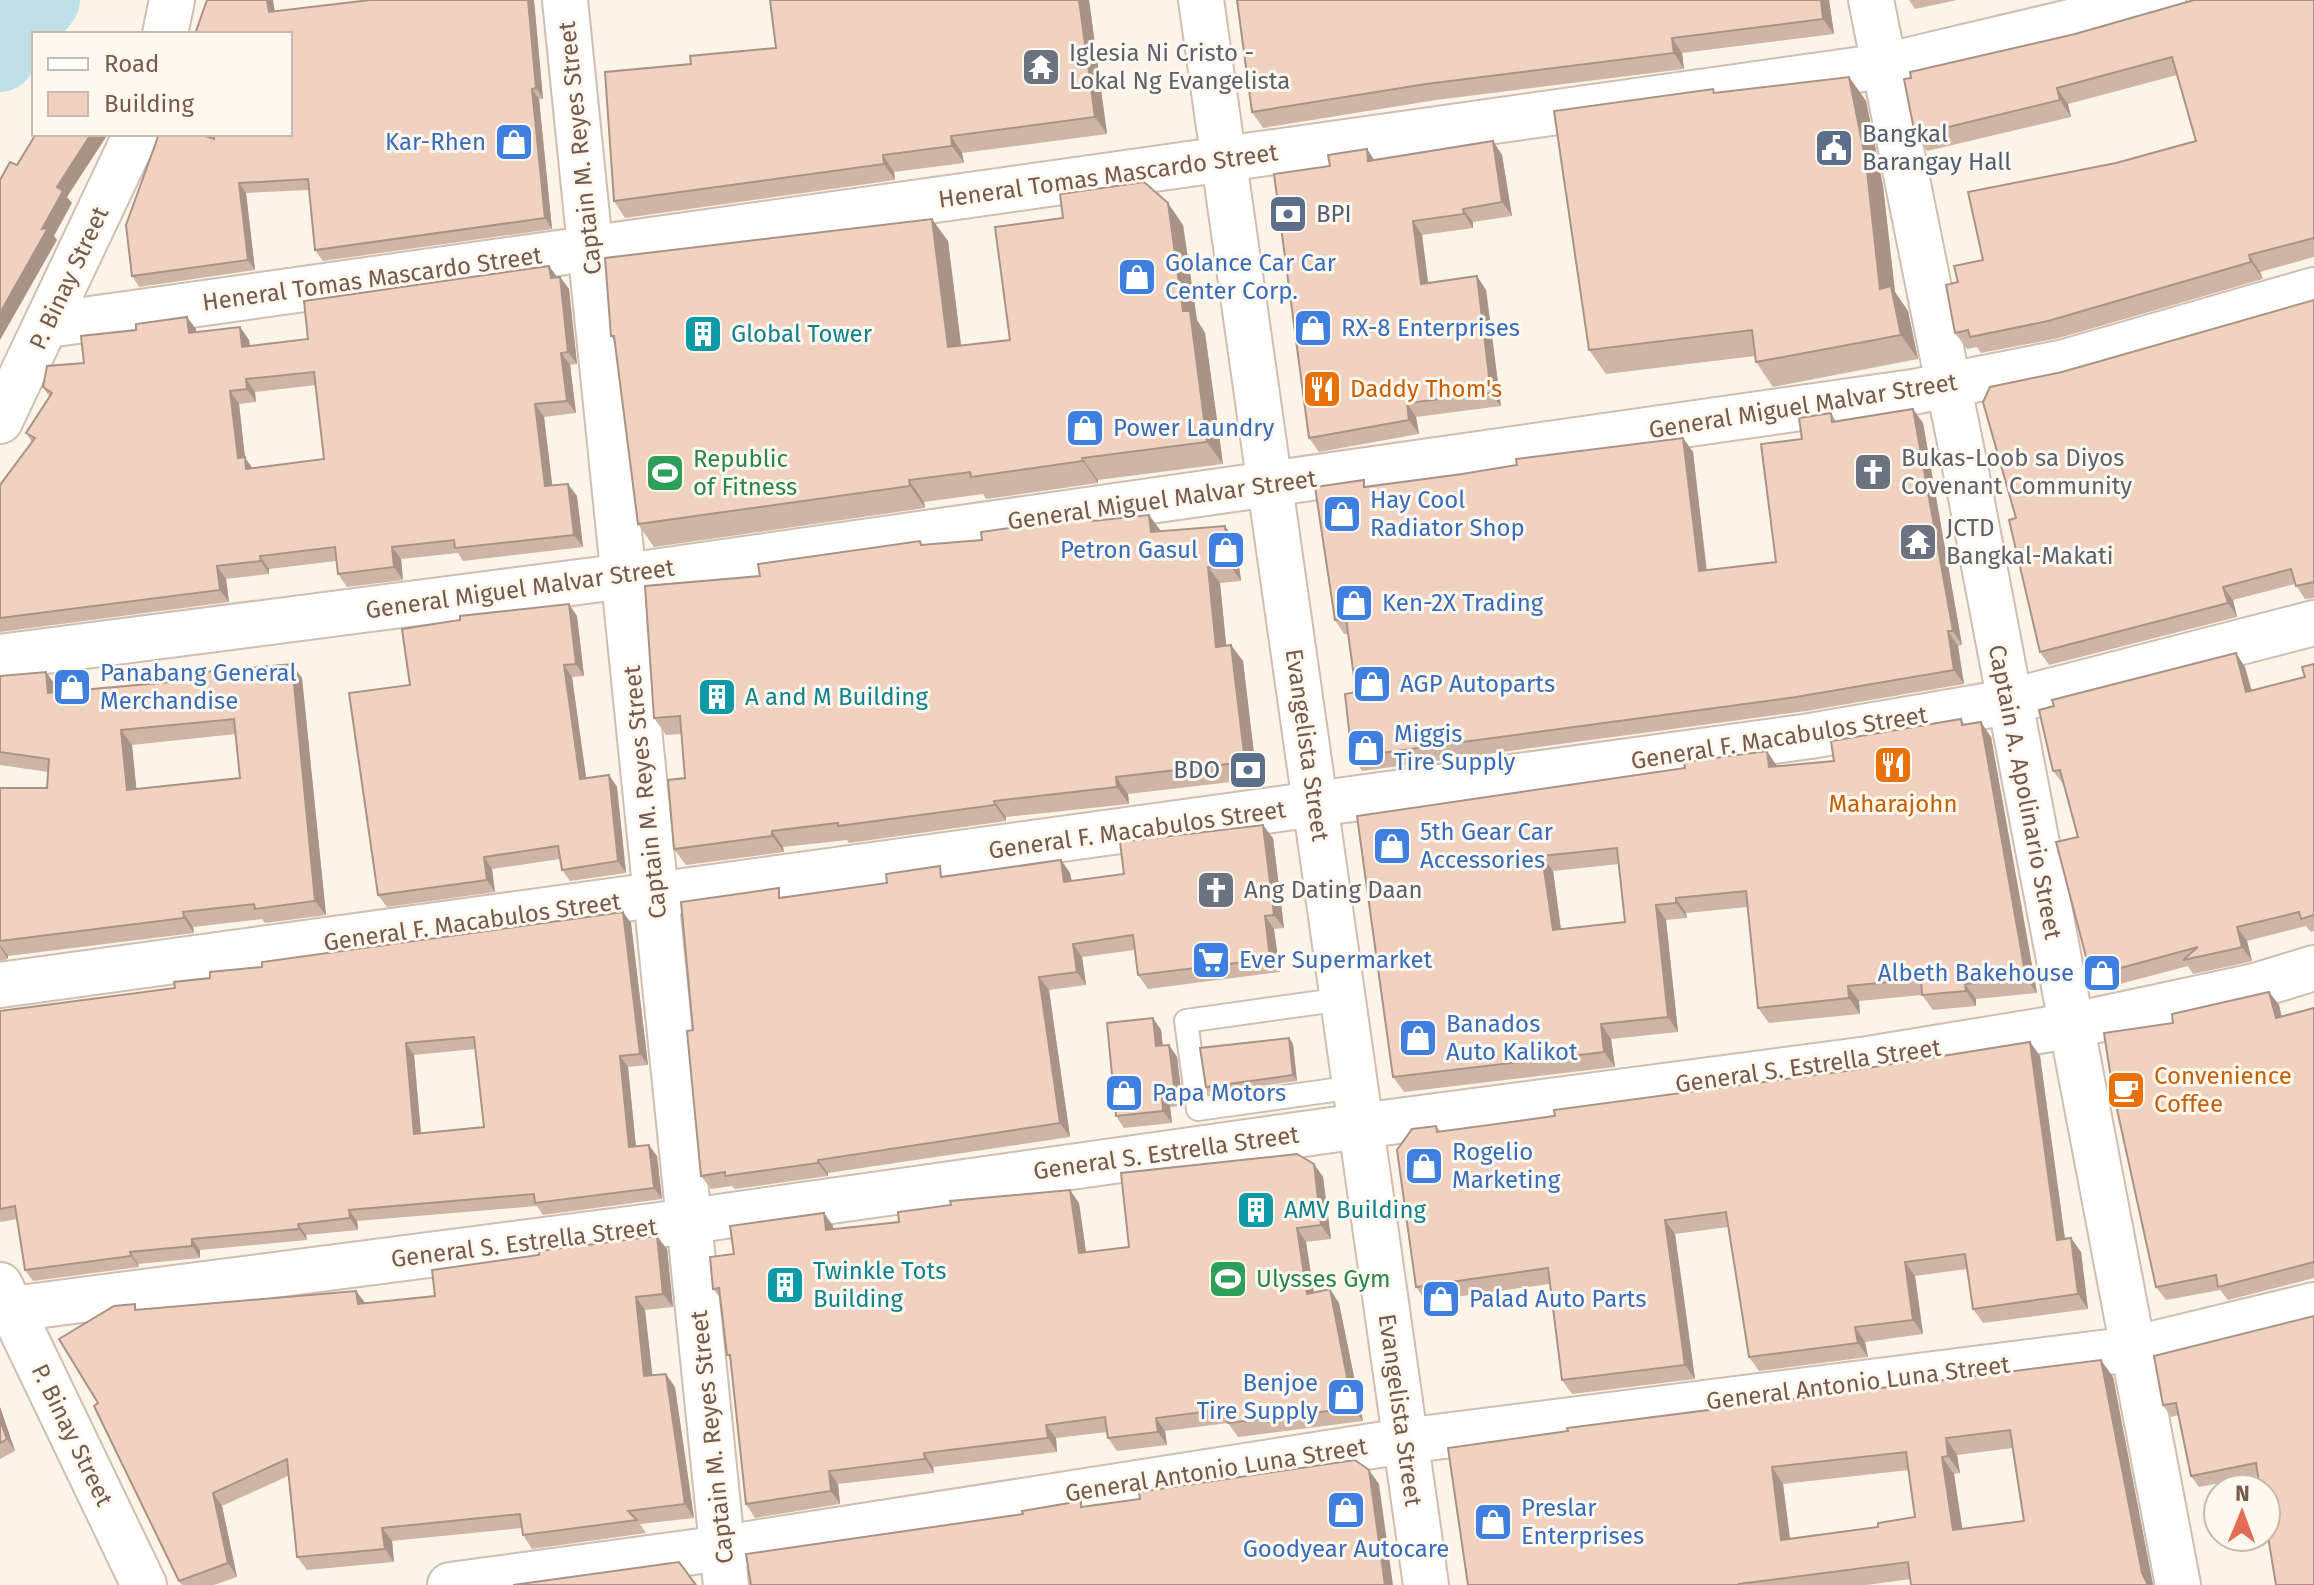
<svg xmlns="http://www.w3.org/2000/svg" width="2314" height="1585" font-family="'Fira Sans',sans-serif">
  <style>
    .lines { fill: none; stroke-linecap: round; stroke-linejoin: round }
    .river { stroke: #bde1e6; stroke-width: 70 }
    .service-casing { stroke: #d0beb1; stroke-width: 26 }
    .minor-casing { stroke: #d0beb1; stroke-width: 48 }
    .tertiary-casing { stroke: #d0beb1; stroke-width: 48 }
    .secondary-casing { stroke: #d3bdaf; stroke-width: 48 }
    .service { stroke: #fff; stroke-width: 22 }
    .minor { stroke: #fff; stroke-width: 44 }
    .tertiary { stroke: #fff; stroke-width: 44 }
    .secondary { stroke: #fff; stroke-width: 44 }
    .wall { fill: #cfb5a6; fill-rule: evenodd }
    .shaded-wall { fill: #a99387 }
    .building { fill: #f1d2c1; stroke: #a99387; stroke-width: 2; fill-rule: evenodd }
    .labels { text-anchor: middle; stroke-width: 6; stroke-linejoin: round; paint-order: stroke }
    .worship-label { font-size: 24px; fill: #5b616d; stroke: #fff8ef; text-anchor: start }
    .service-label { font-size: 24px; fill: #4e5e75; stroke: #fff8ef; text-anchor: start }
    .shop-label { font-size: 24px; fill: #366cbe; stroke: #fff8ef; text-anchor: start }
    .street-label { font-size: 24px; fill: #765a4d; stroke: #fff8ef }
    .culture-label { font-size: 24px; fill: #0d838f; stroke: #fff8ef; text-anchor: start }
    .food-label { font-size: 24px; fill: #c56008; stroke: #fff8ef; text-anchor: start }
    .leisure-label { font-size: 24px; fill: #27864d; stroke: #fff8ef; text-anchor: start }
  </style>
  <rect width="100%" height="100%" fill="#fcf4e9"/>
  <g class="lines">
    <polyline class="river" points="0,57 45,0"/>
    <defs>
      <polyline id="service" points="1343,999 1186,1021 1198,1109 1355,1087"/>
      <g id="minor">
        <polyline points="165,34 172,0"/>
        <polyline points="48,325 1884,66 2163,0"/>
        <polyline points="0,421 136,134"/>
        <polyline points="0,657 625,576 1913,392 2065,362 2314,290"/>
        <polyline points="0,985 1810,736 2008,702 2314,623"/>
        <polyline points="0,1285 144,1585"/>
        <polyline points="12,1309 690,1221 1360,1126 1868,1059 2069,1026 2255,986 2314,968"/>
        <polyline points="450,1585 723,1548 1404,1441 2132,1349 2314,1305"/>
      </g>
      <g id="tertiary">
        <polyline points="565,0 726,1585"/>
        <polyline points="1871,0 1971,497 2178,1585"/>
      </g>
      <polyline id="secondary" points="1201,0 1426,1585"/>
    </defs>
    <use href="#service" class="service-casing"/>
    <use href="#minor" class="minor-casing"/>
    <use href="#tertiary" class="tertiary-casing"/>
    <use href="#secondary" class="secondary-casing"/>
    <use href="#service" class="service"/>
    <use href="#minor" class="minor"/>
    <use href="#tertiary" class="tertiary"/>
    <use href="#secondary" class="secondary"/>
  </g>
  <g class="wall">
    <polygon points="207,0 273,0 275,12 534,0 543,99 539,99 552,229 323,261 315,250 309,190 246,193 255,270 139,287 132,276 214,139"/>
    <polygon points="1089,0 1107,134 962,153 964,163 894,172 895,180 625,218 614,201 691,64 776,48"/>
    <polygon points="1237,0 1829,0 1834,34 1682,53 1684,69 1436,100 1263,128 1252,112"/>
    <polygon points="1909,0 1957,0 1915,9"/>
    <polygon points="2314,0 2314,257 2260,272 2263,279 2059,338 1981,353 1977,347 1967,349 1955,333 1958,282 1983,260 2116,163 2196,141 2177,75 2068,104 2071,117 1927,151 1915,135"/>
    <polygon points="1849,77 1866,101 1883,186 1895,292 1908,311 1918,359 1773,387 1756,362 1755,356 1606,374 1589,350 1717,93"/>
    <polygon points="1493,141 1502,155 1512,216 1473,222 1473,228 1422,235 1428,283 1486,290 1501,406 1416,417 1419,434 1319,452 1309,438 1330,166 1367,149 1374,160"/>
    <polygon points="1183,225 1197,320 1205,333 1223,464 1098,480 1098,483 986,499 983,494 924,502 925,508 654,547 638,524 615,342 611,336 948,241 961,346 1010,340"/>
    <path d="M560,277L569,289L577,364L570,365L576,413L544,417L552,486L577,496L583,547L463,561L458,553L401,559L403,580L347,587L338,574L336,561L269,569V574L226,579L229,602L0,632V485L32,442L26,433L49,396L43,387L136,330L196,329V332L240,327L249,340L250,346L308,339ZM316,385L324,459L253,469L245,458L239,404L256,402L255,392Z"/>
    <polygon points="2314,300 2314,598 2305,599 2295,584 2233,600 2237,617 2049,665 2040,652 2016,518 2062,372"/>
    <polygon points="1913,409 1923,423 1962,645 1958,646 1964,684 1806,711 1362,771 1352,757 1356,692 1348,634 1344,634 1335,620 1368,487 1462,474 1683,438 1693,452 1707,570 1776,562 1802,439 1831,413 1836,421"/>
    <polygon points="1092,516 1096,521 1236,542 1241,581 1220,583 1226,645 1243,661 1257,779 1128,794 1129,804 1006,817 1006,821 849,843 847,840 783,847 784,852 686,865 674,849 685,778 682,734 666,735 654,718 920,541 923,545 982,540"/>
    <polygon points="577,616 584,676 572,677 586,778 609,775 617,787 626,873 570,881 562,870 560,859 492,869 495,892 387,907 378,895 410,685"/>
    <polygon points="2314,664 2314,931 2311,932 2306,926 2247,941 2252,961 2249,962 2193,974 2188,966 2101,989 2091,976 2078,837 2064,785 2053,771 2245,667 2252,690 2305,677"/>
    <path d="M0,676L56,686L57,692L302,678L326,915L265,923L262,919L193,927L194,933L8,956V959L0,961V788H47L48,772L0,765ZM236,734L240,778L136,789L132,745Z"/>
    <path d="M1961,719L1965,725L1991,737L2037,993L1976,999V1006L1933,1010L1922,995L1859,1001L1860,1014L1769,1023L1758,1008L1748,907L1686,913L1687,918L1666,920L1678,1032L1611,1039L1615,1067L1404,1092L1393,1077L1357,816L1834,761ZM1619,864L1625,922L1561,929L1553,871Z"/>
    <polygon points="1273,838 1284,928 1274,929 1280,972 1148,989 1138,975 1135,950 1082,957 1086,985 1049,990 1070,1137 828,1173 828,1176 735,1189 732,1186 711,1189 701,1176 693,1030 785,897 1061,860 1070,873 1072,881 1124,874"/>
    <path d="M631,923L648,1065L628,1067L636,1146L657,1156L662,1199L543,1215L537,1206L357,1221L358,1230L306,1235L307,1240L200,1250V1258L138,1264L139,1267L33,1281L25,1270L17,1219L1,1222L0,1221V1011L175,988L210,978L262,967ZM476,1049L484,1127L421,1133L414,1055Z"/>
    <polygon points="2269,992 2279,1005 2282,1017 2314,1008 2314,1278 2228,1300 2220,1290 2166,1300 2156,1287 2173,1023"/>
    <polygon points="1153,1018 1161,1030 1163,1046 1169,1045 1177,1057 1183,1106 1170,1107 1172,1123 1124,1128 1116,1116"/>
    <polygon points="1289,1038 1293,1044 1297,1081 1210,1093 1206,1087"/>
    <polygon points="2030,1042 2040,1056 2065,1239 2081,1252 2088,1309 1983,1323 1973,1309 1967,1269 1915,1276 1923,1334 1865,1342 1868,1357 1759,1371 1749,1357 1728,1227 1675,1234 1695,1379 1572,1394 1562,1380 1550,1284 1426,1301 1416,1287 1436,1126 1441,1132 1861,1069"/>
    <polygon points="1314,1164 1323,1177 1331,1239 1306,1242 1314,1292 1339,1303 1363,1421 1238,1437 1228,1423 1165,1431 1167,1445 1117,1451 1108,1438 1107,1432 1056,1438 1057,1452 933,1467 934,1473 838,1484 840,1504 755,1518 746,1504 731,1360 727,1355 721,1299 713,1289 734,1254 824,1213 833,1226 833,1229 1079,1203 1086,1252 1129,1247"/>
    <polygon points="667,1249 673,1307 645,1310 652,1375 675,1387 694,1518 640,1524 646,1533 532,1549 523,1535 522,1528 392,1541 394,1562 307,1570 297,1557 288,1476 222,1506 237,1577 214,1585 182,1585 179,1581 98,1403 139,1310 356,1291 365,1303 435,1296"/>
    <polygon points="2314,1316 2258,1476 2199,1487 2191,1476 2179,1415 2171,1417 2163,1405"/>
    <path d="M2113,1377L2153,1585L1911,1579L1867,1585H1468L1448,1448ZM2013,1448L2024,1521L1962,1529L1954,1474L1960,1473L1957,1455ZM1909,1470L1915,1517L1878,1527L1790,1538L1783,1484Z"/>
    <polygon points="0,1407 15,1451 0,1459"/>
  </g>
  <g class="shaded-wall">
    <polygon points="267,0 273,0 276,23 269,12"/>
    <polygon points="528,0 534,0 543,99 536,88"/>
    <polygon points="1079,0 1089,0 1107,134 1095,117"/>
    <polygon points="1821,0 1829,0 1834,34 1823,19"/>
    <polygon points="1672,38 1682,53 1684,69 1674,53"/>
    <polygon points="1849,77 1866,101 1883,186 1895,292 1908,311 1918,359 1901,335 1880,289"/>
    <polygon points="2057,88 2068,104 2071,117 2060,100"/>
    <polygon points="532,89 539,99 552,229 545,218"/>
    <polygon points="91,134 108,134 67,197 72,203 54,236 57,240 0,340 0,313 57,187"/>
    <polygon points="951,136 962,153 964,163 952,146"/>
    <polygon points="1493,141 1502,155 1512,216 1502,202"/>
    <polygon points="1367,149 1376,163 1368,161"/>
    <polygon points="883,155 894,172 895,180 884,164"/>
    <polygon points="239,183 246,193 255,270 248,260"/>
    <polygon points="1168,203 1183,225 1197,320 1205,333 1223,464 1207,442 1183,311"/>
    <polygon points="1463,209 1473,222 1473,228 1464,214"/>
    <polygon points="932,219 948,241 964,369 948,347"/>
    <polygon points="1413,221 1422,235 1430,297 1421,284"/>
    <polygon points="2249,255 2260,272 2263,279 2251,262"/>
    <polygon points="549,266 558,278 551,278"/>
    <polygon points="1477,276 1486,290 1501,406 1491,393"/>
    <polygon points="560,277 569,289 577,364 568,352"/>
    <polygon points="187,317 196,329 197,346 189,333"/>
    <polygon points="240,327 249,340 251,359 242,347"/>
    <polygon points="561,353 570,365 576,413 567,401"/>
    <polygon points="246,379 255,392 256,402 247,389"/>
    <polygon points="230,391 239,404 245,458 254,470 255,482 238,458"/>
    <polygon points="1407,403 1416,417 1419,434 1409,420"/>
    <polygon points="535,404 544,417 554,499 545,486"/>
    <polygon points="1913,409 1923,423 1962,645 1953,631"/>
    <polygon points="1683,438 1693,452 1708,585 1699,571"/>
    <polygon points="1082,458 1098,480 1098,483 1083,461"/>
    <polygon points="909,480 924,502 925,508 910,486"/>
    <polygon points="568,484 577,496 583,547 574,535"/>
    <polygon points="1149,515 1161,531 1163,549 1151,532"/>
    <polygon points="1225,526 1236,542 1241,581 1229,564"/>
    <polygon points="392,547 401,559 403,580 394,567"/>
    <polygon points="260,556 269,569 269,574 261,561"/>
    <polygon points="217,566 226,579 229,602 220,590"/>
    <polygon points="1208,567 1220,583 1228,663 1216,647"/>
    <polygon points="2223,587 2233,600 2237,617 2228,603"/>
    <polygon points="569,604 577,616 584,676 576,664"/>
    <polygon points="1948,631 1958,646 1964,684 1954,670"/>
    <polygon points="1231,645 1243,661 1257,779 1245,762"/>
    <polygon points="2236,653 2245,667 2255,706 2246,692"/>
    <polygon points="292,664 302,678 326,915 315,901"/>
    <polygon points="564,665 572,677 588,791 580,779"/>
    <polygon points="46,672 56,686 59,707 48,693"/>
    <polygon points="1981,722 1991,737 2037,993 2026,978"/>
    <polygon points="121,730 132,745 138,804 127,790"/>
    <polygon points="1767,751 1777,766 1779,782 1769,767"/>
    <polygon points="609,775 617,787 626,873 618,861"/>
    <polygon points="1116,777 1128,794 1129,804 1117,787"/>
    <polygon points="994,801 1006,817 1006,821 995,805"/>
    <polygon points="1263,825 1273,838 1284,928 1274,915"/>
    <polygon points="772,831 783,847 784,852 772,836"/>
    <polygon points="1542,856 1553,871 1563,945 1553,930"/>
    <polygon points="484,857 492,869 495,892 487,880"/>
    <polygon points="1061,860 1070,873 1074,896 1064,882"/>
    <polygon points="1676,898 1686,913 1687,918 1676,903"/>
    <polygon points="1656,905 1666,920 1678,1032 1668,1017"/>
    <polygon points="183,912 193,927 194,933 184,918"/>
    <polygon points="623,912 631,923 648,1065 640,1054"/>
    <polygon points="1265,916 1274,929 1280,972 1270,959"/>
    <polygon points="2237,927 2247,941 2252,961 2242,947"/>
    <polygon points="1073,944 1082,957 1086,985 1077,972"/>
    <polygon points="0,945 8,956 8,959 0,947"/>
    <polygon points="1039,977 1049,990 1070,1137 1060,1123"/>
    <polygon points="1965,984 1976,999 1976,1006 1966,991"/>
    <polygon points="1848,986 1859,1001 1860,1014 1849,998"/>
    <polygon points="2269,992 2279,1005 2285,1032 2276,1018"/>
    <polygon points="1153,1018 1161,1030 1164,1058 1156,1046"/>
    <polygon points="1601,1024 1611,1039 1615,1067 1604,1052"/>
    <polygon points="1289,1038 1293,1044 1297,1081 1293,1075"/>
    <polygon points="2030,1042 2040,1056 2067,1254 2057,1240"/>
    <polygon points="406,1043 414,1055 422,1145 414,1134"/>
    <polygon points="1169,1045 1177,1057 1183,1106 1175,1094"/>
    <polygon points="620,1056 628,1067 637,1158 629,1147"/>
    <polygon points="1162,1095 1170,1107 1172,1123 1163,1111"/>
    <polygon points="649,1145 657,1156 662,1199 654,1188"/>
    <polygon points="818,1160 828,1173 828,1176 818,1163"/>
    <polygon points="1314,1164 1323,1177 1331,1239 1321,1225"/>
    <polygon points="1070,1190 1079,1203 1088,1266 1079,1253"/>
    <polygon points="349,1210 357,1221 358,1230 350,1218"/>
    <polygon points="824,1213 833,1226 835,1243 826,1230"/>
    <polygon points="1665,1220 1675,1234 1695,1379 1685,1365"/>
    <polygon points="298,1224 306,1235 307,1240 299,1229"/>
    <polygon points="1297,1228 1306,1242 1316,1307 1307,1294"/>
    <polygon points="657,1236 667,1249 673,1307 663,1294"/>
    <polygon points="2071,1238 2081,1252 2088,1309 2078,1294"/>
    <polygon points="192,1239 200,1250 200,1258 192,1246"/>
    <polygon points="130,1252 138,1264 139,1267 131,1256"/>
    <polygon points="1905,1262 1915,1276 1923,1334 1913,1320"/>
    <polygon points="1330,1289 1339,1303 1363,1421 1353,1408"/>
    <polygon points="356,1291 366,1304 358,1304"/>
    <polygon points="636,1297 645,1310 654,1389 644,1376"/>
    <polygon points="1855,1327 1865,1342 1868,1357 1858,1343"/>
    <polygon points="2101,1360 2113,1377 2153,1585 2148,1585 2142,1573"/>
    <polygon points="666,1374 675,1387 694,1518 685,1504"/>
    <polygon points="0,1407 15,1451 7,1439 0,1420"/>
    <polygon points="1156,1418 1165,1431 1167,1445 1158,1432"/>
    <polygon points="1046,1425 1056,1438 1057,1452 1048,1438"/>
    <polygon points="1946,1438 1957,1455 1960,1473 1948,1456"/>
    <polygon points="924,1453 933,1467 934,1473 925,1459"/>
    <polygon points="1942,1457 1954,1474 1965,1546 1953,1530"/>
    <polygon points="1772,1467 1783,1484 1792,1556 1781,1540"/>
    <polygon points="1369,1470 1379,1484 1393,1585 1385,1585"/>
    <polygon points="829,1471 838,1484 840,1504 831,1491"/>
    <polygon points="213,1493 222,1506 237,1577 228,1563"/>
    <polygon points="382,1528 392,1541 394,1562 385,1549"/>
  </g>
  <g class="building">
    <polygon points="207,0 267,0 269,12 370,0 528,0 536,88 532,89 545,218 315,250 308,179 239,183 248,260 132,276 126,225 159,134 200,134 214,139 214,134 290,134 290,34 195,34"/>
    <polygon points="770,0 1079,0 1095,117 951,136 952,146 883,155 884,164 614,201 605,72 691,64 690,56 776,48"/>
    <polygon points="1237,0 1821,0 1823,19 1672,38 1674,53 1426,84 1252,112"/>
    <polygon points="2194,0 2314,0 2314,238 2249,255 2251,262 2048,321 1970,337 1968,330 1955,333 1946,285 1958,282 1954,266 1983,260 1968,192 2116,163 2196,141 2172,57 2057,88 2060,100 1915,135 1904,79 1911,78 1910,72 2075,34"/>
    <polygon points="1849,77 1866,162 1880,289 1891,286 1901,335 1756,362 1752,330 1589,350 1554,111 1713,89 1714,93"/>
    <polygon points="36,134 91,134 57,187 63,191 42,229 48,228 0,313 0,180 10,162 17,165"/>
    <polygon points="1493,141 1502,202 1463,209 1464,214 1413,221 1421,284 1477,276 1491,393 1407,403 1409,420 1309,438 1274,174 1330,166 1328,155 1367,149 1368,161"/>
    <polygon points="1144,182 1168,203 1183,311 1190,311 1207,442 1082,458 1083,461 971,477 970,472 909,480 910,486 638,524 614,336 611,336 605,258 932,219 948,347 1010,340 995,227 1063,218 1060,194"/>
    <path d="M549,266L551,278L560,277L568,352L561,353L567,401L535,404L545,486L568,484L574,535L455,548L454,540L392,547L394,567L338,574L335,547L260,556L261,561L217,566L220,590L0,618V485L35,438L26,433L52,393L43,387L47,366L84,363L81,336L136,330V324L187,317L189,333L240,327L242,347L308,339L304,301ZM314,372L324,459L246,469L245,457L238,458L230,391L247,389L246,379Z"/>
    <polygon points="2314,300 2314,582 2296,586 2291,569 2223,587 2228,603 2040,652 2009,520 2016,518 1983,402 1990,387 2062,372"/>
    <polygon points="1913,409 1953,631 1948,631 1954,670 1796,697 1352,757 1345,694 1356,692 1346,618 1335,620 1315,487 1364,480 1364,487 1462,474 1517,465 1516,459 1683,438 1699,571 1776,562 1761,444 1802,439 1799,418 1831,413 1832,422"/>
    <polygon points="1149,515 1151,532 1225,526 1229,564 1208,567 1216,647 1231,645 1245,762 1116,777 1117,787 994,801 995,805 838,826 838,823 772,831 772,836 674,849 668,780 685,778 680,716 654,718 645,586 760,576 758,564 920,541 921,545 982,540 981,532 1092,516 1093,521"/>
    <polygon points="569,604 576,664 564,665 580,779 609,775 618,861 562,870 558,846 484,857 487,880 378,895 349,693 410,685 402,629 460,620 460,616"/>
    <polygon points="2236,653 2246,692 2305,677 2302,667 2314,664 2314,915 2301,919 2299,912 2237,927 2242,947 2239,948 2183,960 2198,947 2091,976 2056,842 2078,837 2060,770 2053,771 2039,710 2054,706 2052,700"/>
    <path d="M292,664L315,901L255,909L254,904L183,912L184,918L0,941V788H47L49,759L0,752V676L46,672L48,693L170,682L169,675ZM234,719L240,778L127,790L121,730Z"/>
    <path d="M1961,719L1962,725L1981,722L2026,978L1965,984L1966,991L1922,995L1921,979L1848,986L1849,998L1758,1008L1746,891L1676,898V903L1656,905L1668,1017L1601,1024L1604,1052L1393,1077L1357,816L1685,768L1684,762L1767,751L1769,767L1834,761L1831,741ZM1617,848L1625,922L1553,930L1542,856Z"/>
    <polygon points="1263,825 1274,915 1265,916 1270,959 1138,975 1133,935 1073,944 1077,972 1039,977 1060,1123 818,1160 818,1163 725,1176 725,1172 701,1176 687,1031 693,1030 681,902 779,888 779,898 887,883 886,874 940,866 941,877 1061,860 1064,882 1124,874 1120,842"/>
    <path d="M623,912L640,1054L620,1056L629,1147L649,1145L654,1188L535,1203L534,1194L349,1210L350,1218L298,1224L299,1229L192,1239V1246L130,1252L131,1256L25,1270L15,1206L0,1209V1011L175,988L174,982L210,978V972L262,967V962ZM474,1037L484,1127L414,1134L406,1043Z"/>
    <polygon points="2269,992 2276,1018 2314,1008 2314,1262 2218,1287 2216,1275 2156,1287 2113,1091 2104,1033 2173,1023 2172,1014"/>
    <polygon points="1153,1018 1156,1046 1169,1045 1175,1094 1162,1095 1163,1111 1116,1116 1107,1023"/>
    <polygon points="1289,1038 1293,1075 1206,1087 1200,1048"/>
    <polygon points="2030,1042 2057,1240 2071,1238 2078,1294 1973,1309 1965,1254 1905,1262 1913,1320 1855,1327 1858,1343 1749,1357 1726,1212 1665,1220 1685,1365 1562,1380 1548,1268 1416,1287 1397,1150 1412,1129 1436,1126 1437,1132 1555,1116 1554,1110 1861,1069"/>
    <polygon points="1297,1154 1314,1164 1321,1225 1297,1228 1307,1294 1330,1289 1353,1408 1228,1423 1225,1409 1156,1418 1158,1432 1108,1438 1105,1417 1046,1425 1048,1438 924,1453 925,1459 829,1471 831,1491 746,1504 730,1355 727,1355 719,1288 713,1289 710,1257 734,1254 730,1226 824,1213 826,1230 899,1222 898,1212 951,1205 950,1201 1070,1190 1079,1253 1129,1247 1121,1173"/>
    <polygon points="657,1236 663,1294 636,1297 644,1376 666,1374 685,1504 628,1511 637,1520 523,1535 520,1514 382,1528 385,1549 297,1557 287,1459 213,1493 228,1563 179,1581 94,1406 98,1403 59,1339 114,1306 135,1304 135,1310 356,1291 358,1304 435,1296 432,1270 539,1255 539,1251"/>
    <polygon points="2314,1316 2314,1585 2276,1585 2266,1524 2266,1489 2260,1489 2256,1463 2191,1476 2176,1403 2163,1405 2154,1356"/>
    <path d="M2101,1360L2142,1573L2148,1585H1911L1908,1562L1739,1584V1585H1468L1448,1448L1568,1431L1567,1428ZM2010,1430L2024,1521L1953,1530L1942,1457L1948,1456L1946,1438ZM1906,1452L1915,1517L1878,1523V1527L1781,1540L1772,1467Z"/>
    <polygon points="0,1420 7,1439 0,1443"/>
    <polygon points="1355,1460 1369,1470 1385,1585 751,1585 746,1554 1023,1514 1022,1511 1081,1501 1081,1507 1140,1499 1139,1492"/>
    <polygon points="679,1562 696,1585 513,1585"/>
  </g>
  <defs>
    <symbol id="temple-square" viewBox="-11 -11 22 22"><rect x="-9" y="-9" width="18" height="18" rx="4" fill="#6b7280" stroke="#fff8ef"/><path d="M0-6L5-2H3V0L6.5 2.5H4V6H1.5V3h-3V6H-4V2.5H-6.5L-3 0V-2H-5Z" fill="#fff"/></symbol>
    <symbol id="shop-square" viewBox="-11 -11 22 22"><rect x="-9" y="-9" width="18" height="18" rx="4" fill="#3f7fe0" stroke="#fff8ef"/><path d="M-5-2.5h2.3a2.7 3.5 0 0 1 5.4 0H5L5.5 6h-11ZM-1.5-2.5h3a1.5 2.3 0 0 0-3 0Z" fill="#fff"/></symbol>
    <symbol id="civic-square" viewBox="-11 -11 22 22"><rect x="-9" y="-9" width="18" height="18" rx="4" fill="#5c6f8a" stroke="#fff8ef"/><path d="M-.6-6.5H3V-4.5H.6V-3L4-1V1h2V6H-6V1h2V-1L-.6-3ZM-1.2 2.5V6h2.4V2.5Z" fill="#fff"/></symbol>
    <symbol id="bank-square" viewBox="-11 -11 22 22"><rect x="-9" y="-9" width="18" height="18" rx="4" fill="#5c6f8a" stroke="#fff8ef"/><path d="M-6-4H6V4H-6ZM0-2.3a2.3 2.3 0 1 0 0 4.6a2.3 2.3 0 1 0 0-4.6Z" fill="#fff"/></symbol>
    <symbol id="building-square" viewBox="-11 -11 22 22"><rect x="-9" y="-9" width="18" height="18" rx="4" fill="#0f9aa8" stroke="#fff8ef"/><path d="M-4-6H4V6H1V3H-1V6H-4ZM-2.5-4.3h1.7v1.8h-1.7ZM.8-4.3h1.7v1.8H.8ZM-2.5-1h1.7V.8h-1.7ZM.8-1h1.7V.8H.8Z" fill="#fff"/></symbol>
    <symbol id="restaurant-square" viewBox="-11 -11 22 22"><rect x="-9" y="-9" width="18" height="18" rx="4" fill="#e8710a" stroke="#fff8ef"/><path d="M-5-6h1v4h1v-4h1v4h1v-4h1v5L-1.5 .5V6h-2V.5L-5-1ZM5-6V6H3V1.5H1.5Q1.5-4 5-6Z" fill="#fff"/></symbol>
    <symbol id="church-square" viewBox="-11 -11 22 22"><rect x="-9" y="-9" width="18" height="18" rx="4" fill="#6b7280" stroke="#fff8ef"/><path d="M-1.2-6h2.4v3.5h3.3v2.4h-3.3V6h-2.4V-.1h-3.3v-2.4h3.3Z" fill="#fff"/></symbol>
    <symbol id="stadium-square" viewBox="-11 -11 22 22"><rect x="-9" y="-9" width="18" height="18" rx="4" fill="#2e9e5b" stroke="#fff8ef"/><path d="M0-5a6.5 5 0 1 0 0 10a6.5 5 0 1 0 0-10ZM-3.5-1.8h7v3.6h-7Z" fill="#fff"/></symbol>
    <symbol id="supermarket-square" viewBox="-11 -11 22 22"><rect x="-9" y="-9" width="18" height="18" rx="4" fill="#3f7fe0" stroke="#fff8ef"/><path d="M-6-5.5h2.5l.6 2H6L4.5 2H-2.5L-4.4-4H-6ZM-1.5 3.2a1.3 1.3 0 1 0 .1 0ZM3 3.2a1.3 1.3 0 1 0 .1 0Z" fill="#fff"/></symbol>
    <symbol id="cafe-square" viewBox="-11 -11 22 22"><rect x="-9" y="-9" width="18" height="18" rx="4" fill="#e8710a" stroke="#fff8ef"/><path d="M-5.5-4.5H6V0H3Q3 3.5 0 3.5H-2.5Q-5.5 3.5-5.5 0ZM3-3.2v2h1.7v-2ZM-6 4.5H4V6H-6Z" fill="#fff"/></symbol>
  </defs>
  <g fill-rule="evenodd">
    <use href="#temple-square" x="1019" y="45" width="44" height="44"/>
    <use href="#shop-square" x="492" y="120" width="44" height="44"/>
    <use href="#civic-square" x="1812" y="126" width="44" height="44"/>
    <use href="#bank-square" x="1266" y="192" width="44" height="44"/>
    <use href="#shop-square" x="1115" y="255" width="44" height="44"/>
    <use href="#shop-square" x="1291" y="306" width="44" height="44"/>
    <use href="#building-square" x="681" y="312" width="44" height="44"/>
    <use href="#restaurant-square" x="1300" y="367" width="44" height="44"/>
    <use href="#shop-square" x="1063" y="406" width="44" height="44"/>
    <use href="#church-square" x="1851" y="450" width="44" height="44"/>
    <use href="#stadium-square" x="643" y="451" width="44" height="44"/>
    <use href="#shop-square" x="1320" y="492" width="44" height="44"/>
    <use href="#temple-square" x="1896" y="520" width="44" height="44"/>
    <use href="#shop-square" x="1204" y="528" width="44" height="44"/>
    <use href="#shop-square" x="1332" y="581" width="44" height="44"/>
    <use href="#shop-square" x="1350" y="662" width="44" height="44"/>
    <use href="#shop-square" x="50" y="665" width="44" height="44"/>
    <use href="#building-square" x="695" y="675" width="44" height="44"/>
    <use href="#shop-square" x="1344" y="726" width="44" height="44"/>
    <use href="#restaurant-square" x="1871" y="743" width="44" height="44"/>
    <use href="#bank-square" x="1226" y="748" width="44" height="44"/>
    <use href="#shop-square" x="1370" y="824" width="44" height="44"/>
    <use href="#church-square" x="1194" y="868" width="44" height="44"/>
    <use href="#supermarket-square" x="1189" y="938" width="44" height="44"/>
    <use href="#shop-square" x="2080" y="951" width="44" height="44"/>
    <use href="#shop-square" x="1396" y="1016" width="44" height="44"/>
    <use href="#cafe-square" x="2104" y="1068" width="44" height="44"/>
    <use href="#shop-square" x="1102" y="1071" width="44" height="44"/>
    <use href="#shop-square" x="1402" y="1144" width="44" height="44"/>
    <use href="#building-square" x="1234" y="1188" width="44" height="44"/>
    <use href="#stadium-square" x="1206" y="1257" width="44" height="44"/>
    <use href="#building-square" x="763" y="1263" width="44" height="44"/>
    <use href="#shop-square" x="1419" y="1277" width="44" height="44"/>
    <use href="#shop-square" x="1324" y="1375" width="44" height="44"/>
    <use href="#shop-square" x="1324" y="1488" width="44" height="44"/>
    <use href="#shop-square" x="1471" y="1500" width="44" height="44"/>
  </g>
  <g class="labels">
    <g class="worship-label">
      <text x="1069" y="61">Iglesia Ni Cristo -<tspan x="1069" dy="28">Lokal Ng Evangelista</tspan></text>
      <text x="1901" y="466">Bukas-Loob sa Diyos<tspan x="1901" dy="28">Covenant Community</tspan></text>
      <text x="1946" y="536">JCTD<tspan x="1946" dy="28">Bangkal-Makati</tspan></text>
      <text x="1244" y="898">Ang Dating Daan</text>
    </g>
    <g class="service-label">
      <text x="1862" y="142">Bangkal<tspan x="1862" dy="28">Barangay Hall</tspan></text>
      <text x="1316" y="222">BPI</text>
      <text x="1220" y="778" text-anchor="end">BDO</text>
    </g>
    <g class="shop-label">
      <text x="486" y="150" text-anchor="end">Kar-Rhen</text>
      <text x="1165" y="271">Golance Car Car<tspan x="1165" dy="28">Center Corp.</tspan></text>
      <text x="1341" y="336">RX-8 Enterprises</text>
      <text x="1113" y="436">Power Laundry</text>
      <text x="1370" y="508">Hay Cool<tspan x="1370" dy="28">Radiator Shop</tspan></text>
      <text x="1198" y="558" text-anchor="end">Petron Gasul</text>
      <text x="1382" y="611">Ken-2X Trading</text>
      <text x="100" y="681">Panabang General<tspan x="100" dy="28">Merchandise</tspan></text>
      <text x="1400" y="692">AGP Autoparts</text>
      <text x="1394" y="742">Miggis<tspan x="1394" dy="28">Tire Supply</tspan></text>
      <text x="1420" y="840">5th Gear Car<tspan x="1420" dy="28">Accessories</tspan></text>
      <text x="1239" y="968">Ever Supermarket</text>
      <text x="2074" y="981" text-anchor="end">Albeth Bakehouse</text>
      <text x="1446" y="1032">Banados<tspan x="1446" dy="28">Auto Kalikot</tspan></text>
      <text x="1152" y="1101">Papa Motors</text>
      <text x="1452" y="1160">Rogelio<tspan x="1452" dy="28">Marketing</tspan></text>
      <text x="1469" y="1307">Palad Auto Parts</text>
      <text x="1318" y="1391" text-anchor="end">Benjoe<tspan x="1318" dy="28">Tire Supply</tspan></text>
      <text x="1521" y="1516">Preslar<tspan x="1521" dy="28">Enterprises</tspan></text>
      <text x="1346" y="1557" text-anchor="middle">Goodyear Autocare</text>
    </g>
    <g class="street-label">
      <text transform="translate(580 148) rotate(-96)" y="8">Captain M. Reyes Street</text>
      <text transform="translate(1108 176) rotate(-8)" y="8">Heneral Tomas Mascardo Street</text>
      <text transform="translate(69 278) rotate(-65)" y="8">P. Binay Street</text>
      <text transform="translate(372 279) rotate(-8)" y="8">Heneral Tomas Mascardo Street</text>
      <text transform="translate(1803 406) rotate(-9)" y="8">General Miguel Malvar Street</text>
      <text transform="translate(1162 500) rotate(-8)" y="8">General Miguel Malvar Street</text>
      <text transform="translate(520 589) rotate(-8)" y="8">General Miguel Malvar Street</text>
      <text transform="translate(1779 738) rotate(-9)" y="8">General F. Macabulos Street</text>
      <text transform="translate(1307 745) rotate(82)" y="8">Evangelista Street</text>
      <text transform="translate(645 792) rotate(-96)" y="8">Captain M. Reyes Street</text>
      <text transform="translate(2025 792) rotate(79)" y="8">Captain A. Apolinario Street</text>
      <text transform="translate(1137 830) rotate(-8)" y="8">General F. Macabulos Street</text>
      <text transform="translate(472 922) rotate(-8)" y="8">General F. Macabulos Street</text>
      <text transform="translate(1808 1066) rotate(-8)" y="8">General S. Estrella Street</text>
      <text transform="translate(1166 1153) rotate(-8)" y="8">General S. Estrella Street</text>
      <text transform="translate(524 1243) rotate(-7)" y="8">General S. Estrella Street</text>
      <text transform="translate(1858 1383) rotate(-7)" y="8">General Antonio Luna Street</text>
      <text transform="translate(1400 1410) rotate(82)" y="8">Evangelista Street</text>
      <text transform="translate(72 1435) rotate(64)" y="8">P. Binay Street</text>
      <text transform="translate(712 1437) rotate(-96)" y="8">Captain M. Reyes Street</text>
      <text transform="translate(1216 1470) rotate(-9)" y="8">General Antonio Luna Street</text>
    </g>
    <g class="culture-label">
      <text x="731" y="342">Global Tower</text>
      <text x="745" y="705">A and M Building</text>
      <text x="1284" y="1218">AMV Building</text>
      <text x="813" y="1279">Twinkle Tots<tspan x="813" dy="28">Building</tspan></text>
    </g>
    <g class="food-label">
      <text x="1350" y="397">Daddy Thom's</text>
      <text x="1893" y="812" text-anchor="middle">Maharajohn</text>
      <text x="2154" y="1084">Convenience<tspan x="2154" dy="28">Coffee</tspan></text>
    </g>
    <g class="leisure-label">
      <text x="693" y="467">Republic<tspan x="693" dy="28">of Fitness</tspan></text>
      <text x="1256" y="1287">Ulysses Gym</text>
    </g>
  </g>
  <rect x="32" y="32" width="260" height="104" fill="#fff8ef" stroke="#c8b9ae" stroke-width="2"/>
  <rect x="48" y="58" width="40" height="12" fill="#ffffff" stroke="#c8b9ae" stroke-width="2"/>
  <text x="104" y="72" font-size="24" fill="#765a4d">Road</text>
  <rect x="48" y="92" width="40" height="24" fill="#f1d2c1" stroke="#c8b9ae" stroke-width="2"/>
  <text x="104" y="112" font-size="24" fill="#765a4d">Building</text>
  <g transform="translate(2242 1513) rotate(1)"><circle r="38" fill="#fff8ef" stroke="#c8b9ae" stroke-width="2"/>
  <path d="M0-6L14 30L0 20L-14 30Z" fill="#e26d52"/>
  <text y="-12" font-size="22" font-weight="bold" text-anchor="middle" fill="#765a4d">N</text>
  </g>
</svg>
